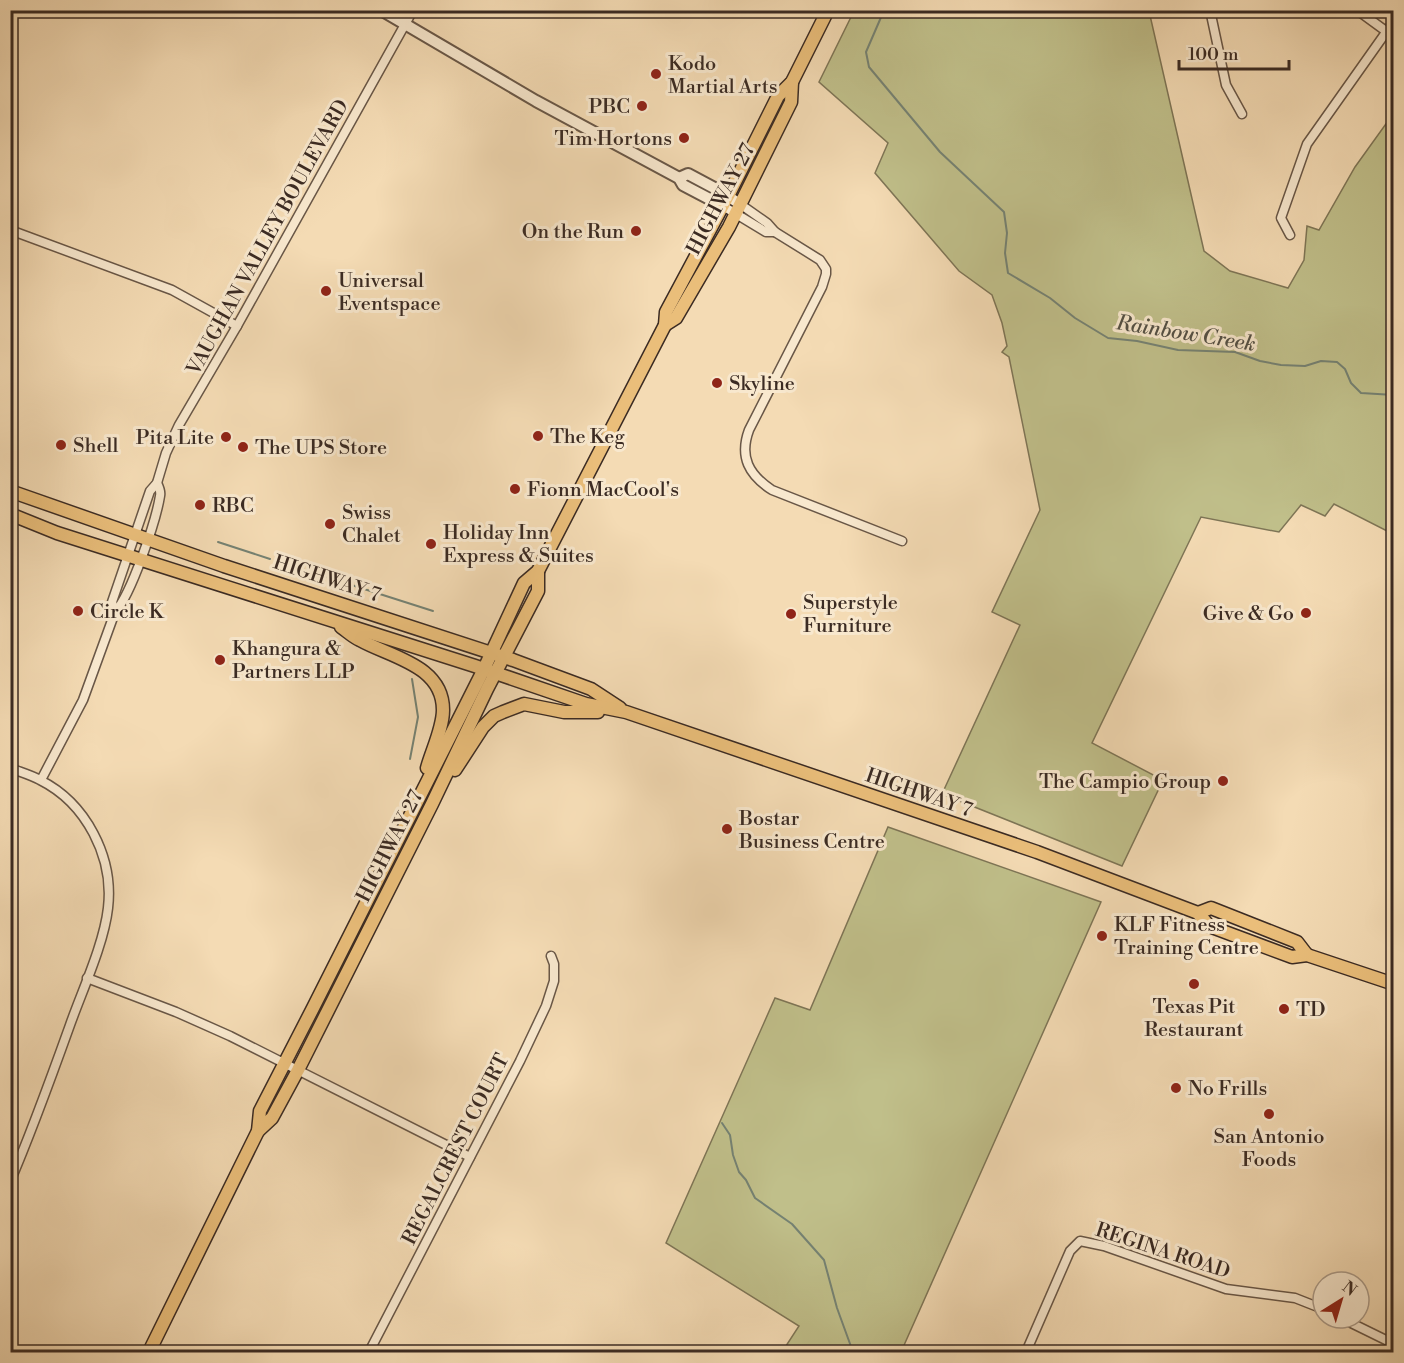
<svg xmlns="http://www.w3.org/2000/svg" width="1404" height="1363" font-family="'Libre Bodoni',serif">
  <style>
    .green { fill: #c0bf8a; stroke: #7e7556; stroke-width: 1.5 }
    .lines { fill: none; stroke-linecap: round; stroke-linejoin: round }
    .stream { stroke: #758273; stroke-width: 2 }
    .minor-casing { stroke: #695747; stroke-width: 11 }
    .tertiary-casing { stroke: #695747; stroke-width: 14 }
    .secondary-casing { stroke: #3b2b23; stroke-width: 15 }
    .primary-casing { stroke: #3b2b23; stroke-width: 15 }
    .minor { stroke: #f8e8ce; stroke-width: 8 }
    .tertiary { stroke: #f8e8ce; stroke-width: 10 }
    .secondary { stroke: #f8e8ce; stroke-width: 12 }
    .primary { stroke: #eabe7a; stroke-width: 12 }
    .poi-dot { fill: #8f2418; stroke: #f8e8ce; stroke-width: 2 }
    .labels { text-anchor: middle; stroke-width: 6; stroke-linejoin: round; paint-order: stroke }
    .poi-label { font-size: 20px; fill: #3b2b23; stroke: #f8e8ce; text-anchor: start }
    .street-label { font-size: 20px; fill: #3b2b23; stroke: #f8e8ce }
    .water-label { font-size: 21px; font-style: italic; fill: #534f44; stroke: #f8e8ce }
  </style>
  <rect width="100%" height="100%" fill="#f4dbb4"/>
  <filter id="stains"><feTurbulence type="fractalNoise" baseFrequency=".00333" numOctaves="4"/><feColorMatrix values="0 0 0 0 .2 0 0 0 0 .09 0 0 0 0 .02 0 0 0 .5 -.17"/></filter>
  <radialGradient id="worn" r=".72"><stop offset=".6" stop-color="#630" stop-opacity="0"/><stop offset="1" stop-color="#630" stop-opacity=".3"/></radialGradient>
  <g class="green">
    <polygon points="854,11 1149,11 1204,251 1230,271 1288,288 1304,260 1307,226 1319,230 1355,167 1393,114 1393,534 1334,504 1325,516 1301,505 1279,532 1201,517 1092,743 1163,780 1122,866 942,794 1020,625 992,612 1040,510 1009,357 1002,352 1007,346 1002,323 992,295 959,271 875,173 888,143 819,82"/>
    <polygon points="888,827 1101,902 901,1352 782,1352 799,1326 666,1243 775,998 810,1010"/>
  </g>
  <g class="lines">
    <g class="stream">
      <polyline points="882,10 882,15 866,52 869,67 940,152 1004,212 1007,233 1005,253 1008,273 1050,298 1075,318 1108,338 1137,341 1178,350 1235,352 1260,361 1281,365 1305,366 1321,361 1337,362 1345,369 1351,383 1361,393 1394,395"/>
      <polyline points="218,542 270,559"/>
      <polyline points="289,565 433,611"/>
      <polyline points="410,759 418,717 412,679"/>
      <polyline points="722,1123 730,1135 733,1155 739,1172 746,1180 755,1198 792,1224 824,1260 837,1308 853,1352"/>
    </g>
    <defs>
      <g id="minor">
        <polyline points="1210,10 1226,85 1242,114"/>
        <polyline points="1357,10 1394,37"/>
        <path d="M740,204L767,223L775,232L820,260L826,269V274L822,287L749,430C739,457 749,475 772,490L902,541"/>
        <polyline points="723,206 766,232 775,232"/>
        <polyline points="10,230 172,290 237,326"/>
        <polyline points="1290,235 1281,218 1307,144 1394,21"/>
        <polyline points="115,612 112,602 150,491 157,483 166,453 179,425 237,326 413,10"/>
        <path d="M10,768C20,772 31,775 40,780C86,803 114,857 108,908C104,944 82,991 70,1025C51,1078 32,1131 10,1182"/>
        <path d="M41,780L83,700L115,612C131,595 156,521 160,496C161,492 159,487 157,483"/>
        <polyline points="87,978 176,1012 230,1036 470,1157"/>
        <polyline points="1341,1318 1394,1344"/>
        <polyline points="369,1352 520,1061 546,1006 554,981 554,964 551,956"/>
        <polyline points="1026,1352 1070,1251 1080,1241 1104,1246 1226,1289 1295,1298 1323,1309"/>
      </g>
      <g id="tertiary">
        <polyline points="381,10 536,101 679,178 683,185 723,206"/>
        <polyline points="679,178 688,174 718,190 740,204"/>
      </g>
      <polyline id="secondary" points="1389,1352 1394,1343"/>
      <g id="primary">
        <polyline points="665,325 676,318 729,227 791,102 792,82"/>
        <polyline points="10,491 224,566 513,660 591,689 620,708"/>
        <polyline points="10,514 57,533 475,666 586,704 626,712 1037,852 1198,913 1209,926 1292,957 1307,955 1394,984"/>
        <path d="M341,627C347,631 353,637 360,640C390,657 443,665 443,710C443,728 432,750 427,768"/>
        <polyline points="455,770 483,727 494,716 503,712 524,704 564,712 598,712"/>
        <polyline points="1198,913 1211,908 1297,942 1307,955"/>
        <polyline points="258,1131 272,1118 298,1070 432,804 487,689 538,591 538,571"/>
        <polyline points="149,1352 258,1131 260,1111 313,1008 484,669 524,583 538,571 665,325 666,312 728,196 778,96 792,82 828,10"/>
      </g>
    </defs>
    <use href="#minor" class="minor-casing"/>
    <use href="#tertiary" class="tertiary-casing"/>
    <use href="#secondary" class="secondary-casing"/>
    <use href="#primary" class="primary-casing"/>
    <use href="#minor" class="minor"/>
    <use href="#tertiary" class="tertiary"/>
    <use href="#secondary" class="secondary"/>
    <use href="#primary" class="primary"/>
  </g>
  <g class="poi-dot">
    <circle cx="656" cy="74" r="6"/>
    <circle cx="642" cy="106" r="6"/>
    <circle cx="684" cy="138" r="6"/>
    <circle cx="636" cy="231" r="6"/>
    <circle cx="326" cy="291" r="6"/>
    <circle cx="717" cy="383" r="6"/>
    <circle cx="538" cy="436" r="6"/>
    <circle cx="226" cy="437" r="6"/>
    <circle cx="61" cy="445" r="6"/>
    <circle cx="243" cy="447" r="6"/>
    <circle cx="515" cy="489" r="6"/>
    <circle cx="200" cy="505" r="6"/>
    <circle cx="330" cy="524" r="6"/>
    <circle cx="431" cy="544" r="6"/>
    <circle cx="78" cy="611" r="6"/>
    <circle cx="1306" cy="613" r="6"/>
    <circle cx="791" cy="614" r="6"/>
    <circle cx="220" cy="660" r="6"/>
    <circle cx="1223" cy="781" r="6"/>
    <circle cx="727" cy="829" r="6"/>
    <circle cx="1102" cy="936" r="6"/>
    <circle cx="1194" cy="984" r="6"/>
    <circle cx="1284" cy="1009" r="6"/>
    <circle cx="1176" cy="1088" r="6"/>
    <circle cx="1269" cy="1114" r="6"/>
  </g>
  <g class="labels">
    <g class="poi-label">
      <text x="668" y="70">Kodo<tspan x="668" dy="23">Martial Arts</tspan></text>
      <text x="630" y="113" text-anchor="end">PBC</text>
      <text x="672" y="145" text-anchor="end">Tim Hortons</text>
      <text x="624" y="238" text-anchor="end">On the Run</text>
      <text x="338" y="287">Universal<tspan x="338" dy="23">Eventspace</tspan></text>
      <text x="729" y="390">Skyline</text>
      <text x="550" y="443">The Keg</text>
      <text x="214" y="444" text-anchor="end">Pita Lite</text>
      <text x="73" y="452">Shell</text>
      <text x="255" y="454">The UPS Store</text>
      <text x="527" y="496">Fionn MacCool's</text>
      <text x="212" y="512">RBC</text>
      <text x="342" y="519">Swiss<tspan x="342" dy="23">Chalet</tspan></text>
      <text x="443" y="539">Holiday Inn<tspan x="443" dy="23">Express &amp; Suites</tspan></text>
      <text x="803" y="609">Superstyle<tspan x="803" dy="23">Furniture</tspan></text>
      <text x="90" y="618">Circle K</text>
      <text x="1294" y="620" text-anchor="end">Give &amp; Go</text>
      <text x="232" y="655">Khangura &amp;<tspan x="232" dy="23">Partners LLP</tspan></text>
      <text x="1211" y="788" text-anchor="end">The Campio Group</text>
      <text x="739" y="825">Bostar<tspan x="739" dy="23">Business Centre</tspan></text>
      <text x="1114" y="931">KLF Fitness<tspan x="1114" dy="23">Training Centre</tspan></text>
      <text x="1194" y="1013" text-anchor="middle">Texas Pit<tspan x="1194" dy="23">Restaurant</tspan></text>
      <text x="1296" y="1016">TD</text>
      <text x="1188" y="1095">No Frills</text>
      <text x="1269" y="1143" text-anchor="middle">San Antonio<tspan x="1269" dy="23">Foods</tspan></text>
    </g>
    <g class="street-label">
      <text transform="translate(720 199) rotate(-62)" y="7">HIGHWAY 27</text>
      <text transform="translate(267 237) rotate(-61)" y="7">VAUGHAN VALLEY BOULEVARD</text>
      <text transform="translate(327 578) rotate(18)" y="7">HIGHWAY 7</text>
      <text transform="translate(919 792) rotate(19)" y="7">HIGHWAY 7</text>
      <text transform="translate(389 846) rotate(-63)" y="7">HIGHWAY 27</text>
      <text transform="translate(455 1149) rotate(-63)" y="7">REGALCREST COURT</text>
      <text transform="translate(1163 1250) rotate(18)" y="7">REGINA ROAD</text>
    </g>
    <g class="water-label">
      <text transform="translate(1186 333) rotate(9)" y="7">Rainbow Creek</text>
    </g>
  </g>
  <rect width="1404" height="1363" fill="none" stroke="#f4dbb4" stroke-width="36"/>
  <rect x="12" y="12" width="1380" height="1339" fill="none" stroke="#3b2b23" stroke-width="3"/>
  <rect x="18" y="18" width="1368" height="1327" fill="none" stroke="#3b2b23" stroke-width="1.5"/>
  <g transform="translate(1341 1300) rotate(37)"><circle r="28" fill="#f8e8ce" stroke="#ac9c8a" stroke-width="1.5"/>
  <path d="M0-4.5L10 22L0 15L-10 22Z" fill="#8f2418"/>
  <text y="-9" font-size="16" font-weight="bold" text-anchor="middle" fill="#3b2b23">N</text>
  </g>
  <path d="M1179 60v9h110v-9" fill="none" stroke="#3b2b23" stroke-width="3"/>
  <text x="1188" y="60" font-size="18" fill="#3b2b23" stroke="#f8e8ce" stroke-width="4.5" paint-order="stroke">100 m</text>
  <rect width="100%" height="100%" filter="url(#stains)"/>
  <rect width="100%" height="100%" fill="url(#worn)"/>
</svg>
